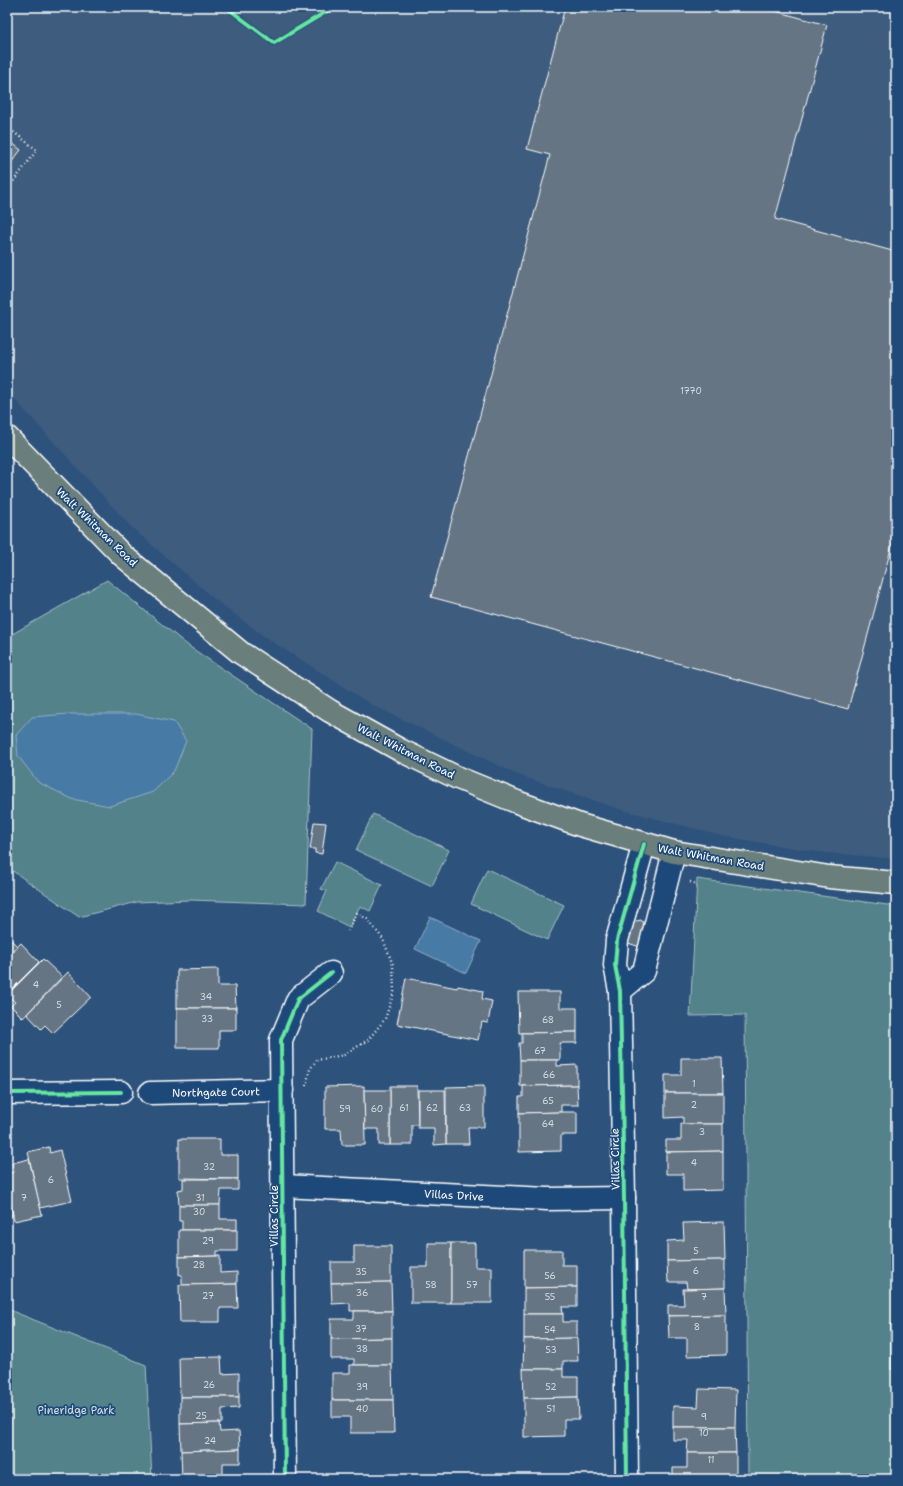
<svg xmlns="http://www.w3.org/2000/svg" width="903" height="1486" font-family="'Shantell Sans',sans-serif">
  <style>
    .built { fill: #3e5c7e }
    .green { fill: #53828b; stroke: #a9c0c5 }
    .water { fill: #477aa4; stroke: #91afc8 }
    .building { fill: #657484; stroke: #fff }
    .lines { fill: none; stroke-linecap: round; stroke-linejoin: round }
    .minor-casing { stroke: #fff; stroke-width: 25 }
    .major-casing { stroke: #fff; stroke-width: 25 }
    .path { stroke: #fff; stroke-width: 2.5; stroke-dasharray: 1 3; stroke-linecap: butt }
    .minor { stroke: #1f4a7a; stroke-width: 22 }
    .major { stroke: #6b7f7c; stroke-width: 22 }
    .cycleway-casing { stroke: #1f4a7a; stroke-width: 6 }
    .cycleway { stroke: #66e7a1; stroke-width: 4 }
    .labels { text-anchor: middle; stroke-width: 3.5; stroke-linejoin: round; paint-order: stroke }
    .number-label { font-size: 9px; fill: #d8dce0 }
    .street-label { font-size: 11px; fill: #fff; stroke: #1f4a7a }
    .park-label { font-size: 11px; fill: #d4e0e2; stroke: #1f4a7a }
  </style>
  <rect width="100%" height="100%" fill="#2d527c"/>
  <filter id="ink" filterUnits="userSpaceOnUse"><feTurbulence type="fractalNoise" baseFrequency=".025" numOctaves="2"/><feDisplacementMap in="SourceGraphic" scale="8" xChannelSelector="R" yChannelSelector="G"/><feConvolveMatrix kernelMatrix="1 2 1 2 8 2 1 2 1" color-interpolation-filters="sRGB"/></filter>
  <g filter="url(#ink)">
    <polygon class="built" points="7,7 896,7 896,859 817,852 722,836 619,809 518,775 370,704 262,635 213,598 131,527 7,391"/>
    <g class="green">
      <polygon points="107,580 190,647 312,729 306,904 190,900 137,902 79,917 7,867 7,637"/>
      <polygon points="373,814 449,850 432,886 356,850"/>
      <polygon points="335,862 382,885 370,911 360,906 349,927 318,911 327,891 321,889"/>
      <polygon points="487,869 564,905 547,940 471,904"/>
      <polygon points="697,879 895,906 896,1479 748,1479 745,1015 690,1016"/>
      <polygon points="7,1309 146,1365 152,1479 7,1479"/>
    </g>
    <g class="water">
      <polygon points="68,714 136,714 174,722 186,741 174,771 153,792 110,806 72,799 38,782 18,756 16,735 32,717"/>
      <polygon points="430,917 481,941 466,973 415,949"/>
    </g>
    <g class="building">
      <polygon points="565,7 760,7 827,25 775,219 896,252 896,530 848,709 431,597 550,155 527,149"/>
      <polygon points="7,139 21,150 7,168"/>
      <polygon points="314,822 326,823 322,854 315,853 315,849 310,849"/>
      <polygon points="641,920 647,927 640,947 625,942 632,922"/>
      <polygon points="7,936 17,946 7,956"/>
      <polygon points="21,943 39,962 8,993 7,992 7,956"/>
      <polygon points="43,959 62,977 23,1018 11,1006 15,1002 7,995"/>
      <polygon points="218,969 218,986 235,986 236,1008 177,1008 177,970"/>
      <polygon points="68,972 91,997 53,1033 45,1025 41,1029 27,1014"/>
      <polygon points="406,978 457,988 458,986 483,991 482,999 492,1001 488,1023 482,1022 478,1040 397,1024"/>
      <polygon points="518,992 560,992 560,1008 577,1008 577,1032 519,1033"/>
      <polygon points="177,1008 236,1008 236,1030 219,1030 219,1048 177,1048"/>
      <polygon points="577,1032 577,1043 560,1043 560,1060 520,1060 519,1043 522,1043 522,1033"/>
      <polygon points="681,1058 722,1058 723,1093 665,1093 665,1075 681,1075"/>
      <polygon points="520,1060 557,1060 557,1066 577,1065 577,1085 520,1086"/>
      <polygon points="577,1085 578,1105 561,1105 561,1112 519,1113 519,1097 523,1097 523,1086"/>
      <polygon points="364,1086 365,1145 342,1145 341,1129 325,1129 325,1087"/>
      <polygon points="390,1086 417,1086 418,1125 412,1125 412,1145 390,1145"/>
      <polygon points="484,1086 484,1127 468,1127 469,1144 446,1144 446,1087"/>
      <polygon points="364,1090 390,1090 390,1145 379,1145 379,1129 365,1129"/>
      <polygon points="418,1090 445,1090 446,1144 434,1145 434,1128 418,1128"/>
      <polygon points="665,1093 723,1093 723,1124 683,1124 683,1117 665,1118"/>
      <polygon points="561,1112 577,1112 577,1135 561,1135 561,1151 519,1152 519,1113"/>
      <polygon points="681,1124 723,1124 723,1151 666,1152 666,1140 681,1140"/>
      <polygon points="179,1139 220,1139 220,1155 238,1155 238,1179 179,1178"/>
      <polygon points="49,1147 50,1153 60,1150 72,1201 40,1208 28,1152"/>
      <polygon points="723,1151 723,1190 683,1191 683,1174 666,1174 666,1152"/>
      <polygon points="29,1159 42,1215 14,1221 7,1187 7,1174 14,1172 12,1163"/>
      <polygon points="183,1179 238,1179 238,1190 221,1190 220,1205 179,1205 178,1190 183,1189"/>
      <polygon points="7,1187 13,1215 7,1216"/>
      <polygon points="179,1205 220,1205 220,1219 237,1219 237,1230 182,1230 182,1221 179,1221"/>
      <polygon points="724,1222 725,1260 667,1261 667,1241 684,1240 683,1223"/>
      <polygon points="179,1230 237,1230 237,1251 217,1251 217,1256 179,1257"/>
      <polygon points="428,1243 451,1243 451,1303 411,1303 411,1267 428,1267"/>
      <polygon points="451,1243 475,1243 475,1267 492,1267 492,1303 451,1303"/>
      <polygon points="354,1246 391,1246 391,1282 331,1283 331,1262 354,1262"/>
      <polygon points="524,1250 562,1250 562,1265 577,1265 577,1287 524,1288"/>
      <polygon points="217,1256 220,1256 220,1273 237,1272 237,1284 182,1285 182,1275 179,1275 179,1257"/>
      <polygon points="725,1260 725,1288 687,1289 686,1282 668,1282 667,1261"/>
      <polygon points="391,1282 392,1311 350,1311 350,1303 332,1304 331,1283"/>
      <polygon points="237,1284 238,1308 220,1308 220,1322 180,1322 179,1285"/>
      <polygon points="577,1287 577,1307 562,1307 563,1314 524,1314 524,1288"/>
      <polygon points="725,1288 726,1315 668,1316 668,1305 684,1305 683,1289"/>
      <polygon points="354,1311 392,1311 392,1338 331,1339 331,1319 354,1319"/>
      <polygon points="524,1314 563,1314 563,1322 577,1322 577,1338 524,1339"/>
      <polygon points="726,1315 726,1355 687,1356 687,1338 669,1338 668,1316"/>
      <rect x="891" y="1324" width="5" height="45"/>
      <polygon points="392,1338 392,1365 354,1365 354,1359 331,1359 331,1339"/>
      <polygon points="577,1338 578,1361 563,1361 563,1369 523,1369 524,1339"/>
      <polygon points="221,1357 222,1374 239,1373 239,1397 180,1397 179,1358"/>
      <polygon points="350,1365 392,1365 393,1400 332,1400 332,1373 350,1373"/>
      <polygon points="523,1369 563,1369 563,1377 578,1377 578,1397 524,1398"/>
      <polygon points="699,1389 736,1390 735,1427 673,1427 673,1406 698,1407"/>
      <polygon points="180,1397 239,1397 239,1408 222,1409 222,1423 180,1424"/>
      <polygon points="578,1397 579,1419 564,1419 564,1436 524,1437 524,1398"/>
      <polygon points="332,1400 393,1400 394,1433 350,1433 350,1417 332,1417"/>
      <polygon points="219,1423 220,1432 239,1431 240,1449 181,1451 180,1424"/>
      <polygon points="673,1427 735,1427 736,1453 687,1453 688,1440 673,1440"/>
      <polygon points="240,1449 240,1463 223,1463 223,1477 182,1478 181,1451"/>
      <polygon points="687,1453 736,1453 736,1479 673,1479 673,1468 687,1468"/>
      <polygon points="241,1477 241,1479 182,1479 182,1478"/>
    </g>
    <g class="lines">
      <defs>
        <g id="minor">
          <polyline points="620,991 644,971 674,852"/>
          <polyline points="7,1093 121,1092"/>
          <polyline points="150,1093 282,1090"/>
          <polyline points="283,1186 547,1199 624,1198"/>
          <polyline points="285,1479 281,1040 298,999 331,973"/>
          <polyline points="627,1479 624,1198 620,991 615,965 617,940 644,844"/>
        </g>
        <polyline id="major" points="7,437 122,555 241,653 330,711 400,750 458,778 517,802 580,825 674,852 829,877 896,883"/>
      </defs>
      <use href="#minor" class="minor-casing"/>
      <use href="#major" class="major-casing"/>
      <g class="path">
        <polyline points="7,127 37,150 7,190"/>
        <polyline points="690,882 697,884"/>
        <polyline points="306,1086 310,1069 317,1060 344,1055 368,1040 385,1019 394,992 393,965 383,939 367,919 357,913 348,931"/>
      </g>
      <use href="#minor" class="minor"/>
      <use href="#major" class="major"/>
      <defs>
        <g id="cycleway">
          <polyline points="226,7 274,43 334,7"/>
          <polyline points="7,1093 121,1092"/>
          <polyline points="285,1479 281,1040 298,999 331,973"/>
          <polyline points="627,1479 624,1198 620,991 615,965 617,940 644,844"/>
        </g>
      </defs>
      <use href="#cycleway" class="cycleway-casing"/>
      <use href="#cycleway" class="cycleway"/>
    </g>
  </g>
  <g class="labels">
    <g class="number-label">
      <text x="691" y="394">1770</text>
      <text x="36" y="988">4</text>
      <text x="206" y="1000">34</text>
      <text x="59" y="1008">5</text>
      <text x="207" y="1022">33</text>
      <text x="548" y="1023">68</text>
      <text x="540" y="1054">67</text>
      <text x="549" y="1078">66</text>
      <text x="694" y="1087">1</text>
      <text x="548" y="1104">65</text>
      <text x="694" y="1108">2</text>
      <text x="404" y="1111">61</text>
      <text x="432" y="1111">62</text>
      <text x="465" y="1111">63</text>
      <text x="345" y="1112">59</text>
      <text x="377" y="1112">60</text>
      <text x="548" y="1127">64</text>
      <text x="702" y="1135">3</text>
      <text x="694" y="1166">4</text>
      <text x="209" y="1170">32</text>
      <text x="51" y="1183">6</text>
      <text x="24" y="1201">7</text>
      <text x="200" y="1201">31</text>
      <text x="199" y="1215">30</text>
      <text x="208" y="1244">29</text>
      <text x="696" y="1254">5</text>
      <text x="199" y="1268">28</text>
      <text x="696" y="1274">6</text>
      <text x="361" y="1275">35</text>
      <text x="550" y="1279">56</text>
      <text x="431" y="1288">58</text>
      <text x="472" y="1288">57</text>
      <text x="362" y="1296">36</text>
      <text x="208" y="1299">27</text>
      <text x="550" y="1300">55</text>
      <text x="704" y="1300">7</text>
      <text x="697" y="1330">8</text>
      <text x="361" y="1332">37</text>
      <text x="550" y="1333">54</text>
      <text x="362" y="1352">38</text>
      <text x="551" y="1353">53</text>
      <text x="209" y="1388">26</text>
      <text x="362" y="1390">39</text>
      <text x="551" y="1390">52</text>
      <text x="362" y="1412">40</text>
      <text x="551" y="1412">51</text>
      <text x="201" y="1419">25</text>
      <text x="704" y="1420">9</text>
      <text x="704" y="1436">10</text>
      <text x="210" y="1444">24</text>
      <text x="711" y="1463">11</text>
    </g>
    <g class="street-label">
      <text transform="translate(97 527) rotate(44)" y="4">Walt Whitman Road</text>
      <text transform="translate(406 751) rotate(27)" y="4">Walt Whitman Road</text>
      <text transform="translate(711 857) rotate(10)" y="4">Walt Whitman Road</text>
      <text transform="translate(216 1092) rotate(-1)" y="4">Northgate Court</text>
      <text transform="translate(615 1159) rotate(-91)" y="4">Villas Circle</text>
      <text transform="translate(454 1195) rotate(3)" y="4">Villas Drive</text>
      <text transform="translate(274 1216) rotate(-90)" y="4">Villas Circle</text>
    </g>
    <g class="park-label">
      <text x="76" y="1414">Pineridge Park</text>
    </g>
  </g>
  <rect width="903" height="1486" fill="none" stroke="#1f4a7a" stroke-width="24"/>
  <rect x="12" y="12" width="879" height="1462" fill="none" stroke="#fff" stroke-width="1.5" filter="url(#ink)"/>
</svg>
